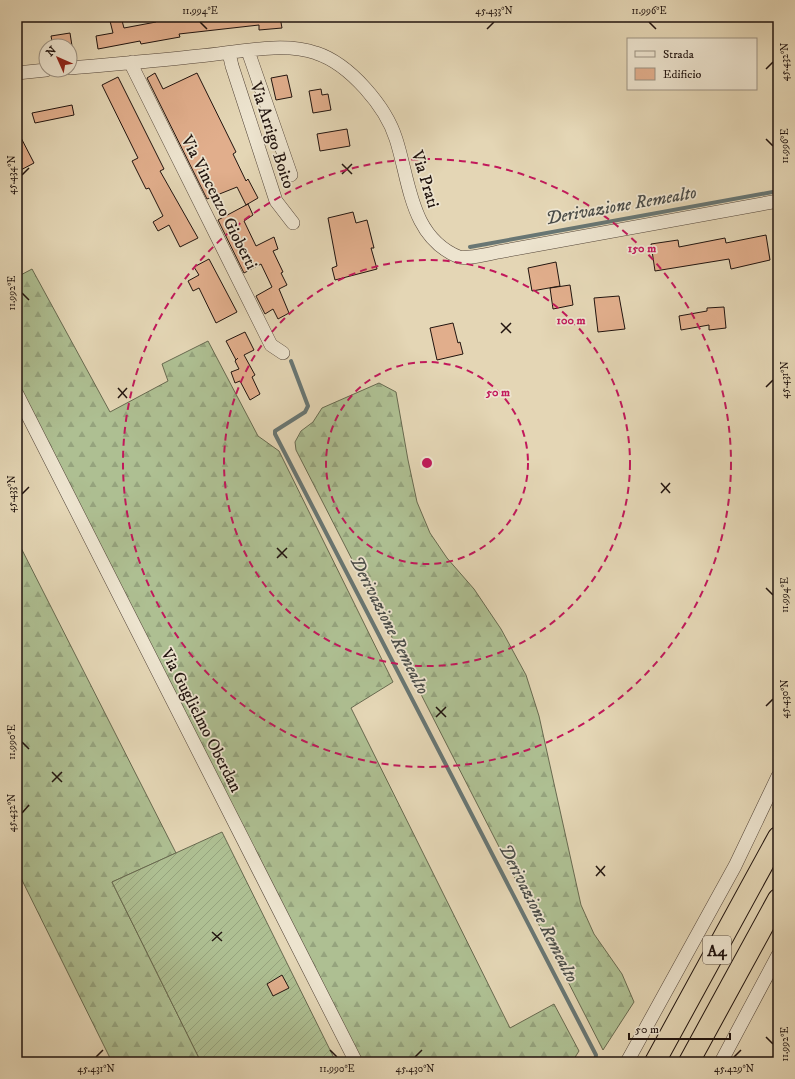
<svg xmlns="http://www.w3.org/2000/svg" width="795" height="1079" viewBox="0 0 795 1079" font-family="'IM FELL DW Pica',serif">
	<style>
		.forest { fill: url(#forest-firs); stroke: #686a50 }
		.garden { fill: url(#garden-furrows); stroke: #686a50 }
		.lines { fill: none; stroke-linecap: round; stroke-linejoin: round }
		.stream { stroke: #687673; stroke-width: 4 }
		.building { fill: #e1ae8c; stroke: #21140f }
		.minor-casing { stroke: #524438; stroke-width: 14 }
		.highway-casing { stroke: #21140f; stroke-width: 22 }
		.minor { stroke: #ede4cf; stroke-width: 13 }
		.highway { stroke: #e4d6b5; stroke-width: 20 }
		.ticks { fill: none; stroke: #21140f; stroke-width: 1.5 }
		.ring { fill: none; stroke: #c2185b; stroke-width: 2; stroke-dasharray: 7 5 }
		.labels { text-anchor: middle; stroke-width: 3.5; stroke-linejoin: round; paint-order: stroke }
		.shield { fill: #ede4cf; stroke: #5e5249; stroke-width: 1 }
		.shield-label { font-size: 16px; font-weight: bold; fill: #21140f }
		.street-label { font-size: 17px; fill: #21140f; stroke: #ede4cf }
		.water-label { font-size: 18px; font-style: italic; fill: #4b4d49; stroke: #ede4cf }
		.centre { fill: #c2185b; stroke: #ede4cf; stroke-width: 2 }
		.ring-label { font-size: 12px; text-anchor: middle; font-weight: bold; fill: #c2185b; stroke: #ede4cf; stroke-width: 3.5; stroke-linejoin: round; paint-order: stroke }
		.neatline { fill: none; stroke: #21140f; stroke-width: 1.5 }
		.ticks-label { font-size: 10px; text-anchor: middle; fill: #21140f }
	</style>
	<defs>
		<pattern id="forest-firs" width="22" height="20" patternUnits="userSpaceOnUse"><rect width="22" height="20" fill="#aebf92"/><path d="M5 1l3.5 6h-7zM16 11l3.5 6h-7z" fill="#95a37d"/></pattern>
		<pattern id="garden-furrows" width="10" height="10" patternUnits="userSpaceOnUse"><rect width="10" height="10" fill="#aebf92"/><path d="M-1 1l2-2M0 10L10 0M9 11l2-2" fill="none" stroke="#95a37d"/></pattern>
	</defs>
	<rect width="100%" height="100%" fill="#e4d6b5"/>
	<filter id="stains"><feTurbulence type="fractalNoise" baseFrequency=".005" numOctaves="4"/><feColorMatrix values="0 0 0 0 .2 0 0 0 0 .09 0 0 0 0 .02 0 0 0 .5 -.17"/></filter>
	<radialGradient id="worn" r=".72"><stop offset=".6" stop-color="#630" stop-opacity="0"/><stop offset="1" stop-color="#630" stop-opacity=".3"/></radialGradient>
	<!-- forest -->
	<path class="forest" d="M32,269l78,143 58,-31 -6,-17 46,-23 50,95 21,15 114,231 -42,26 159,320 44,-24 25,47 -7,11h-211l-344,-679v-106z
		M379,383l17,9 12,68 9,42 13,31 17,25 27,31 27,40 25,46 13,41 42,189 13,29 28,40 12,28 -31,48 -307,-600 -1,-8 6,-11 12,-9 9,-14z
		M17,540l159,313 -64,29 89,180h-89l-95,-192z"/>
	<!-- garden -->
	<path class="garden" d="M222,832l114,230h-135l-89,-180z"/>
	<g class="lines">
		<!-- stream -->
		<path class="stream" d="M470,247l308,-56
			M291,361l17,45 -3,6 -30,19v3l321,621 -1,7"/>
	</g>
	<!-- building -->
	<path class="building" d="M109,17h12l3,11 32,-6 -1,-5h125l2,11 -23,2v-5l-80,9 1,3 -39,7 -1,-3 -42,8 -2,-13 17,-3z
		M70,33l2,13h-19l-2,-10z
		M155,73l8,16 34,-16 39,79 -3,2 13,27 2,-2 10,19 -12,7 -9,-18 -30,12 -60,-121z
		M287,75l5,22 -16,3 -5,-22z
		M118,77l46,92 -4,2 38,67 -18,9 -11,-22 -11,6 -5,-9 10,-6 -14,-28 -3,1 -14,-28 6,-3 -36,-73z
		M321,89l1,6 6,-1 3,16 -18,3 -4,-22z
		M72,105l2,10 -39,8 -3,-10z
		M347,129l3,17 -30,5 -3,-17z
		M17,130l17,33 -17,9z
		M248,204l5,11 -9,6 12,25 18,-9 4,12 -5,2 10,21 -2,1 6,12 -8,4 10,24 -11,6 -5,-10 -8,5 -9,-18 16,-9 -11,-23 -17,9 -26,-53z
		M353,212l3,11 11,-3 7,28h-3l6,21 -42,11 -3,-12 5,-2 -9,-48z
		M766,235l4,25 -39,9 -2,-10 -74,12 -4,-27 27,-4 1,7 46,-9 1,5z
		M209,259l28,53 -21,11 -17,-35 -6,3 -5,-10 11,-6 -5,-8z
		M556,262l4,24 -28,5 -4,-23z
		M570,285l3,20 -20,4 -3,-21z
		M619,296l6,33 -27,3 -4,-34z
		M724,307l2,21 -17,2v-5l-28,5 -2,-14 28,-5v-3z
		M453,323l5,20 2,-1 3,12 -26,6 -7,-32z
		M245,332l9,18 -10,5 11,20 -3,2 8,17 -10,6 -10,-19 -5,2 -4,-11 8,-3 -4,-8 3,-3 -2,2 -10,-19z
		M282,975l7,13 -16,8 -6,-12z"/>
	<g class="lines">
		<!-- minor casing -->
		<g class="minor-casing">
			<path id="minor" d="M248,51l43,124
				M229,53l3,13 44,135 17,22
				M132,62l1,6 138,277 12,8
				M70,68c43,-4 86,-7 129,-12 35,-3 84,-15 117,-3 34,11 70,54 80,86 14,43 14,98 63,118 7,2 31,-3 39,-5l280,-51
				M17,73l29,-3
				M17,394l339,668
				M627,1062l108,-196 43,-90
				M721,1062l57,-107"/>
		</g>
		<!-- highway casing -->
		<g class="highway-casing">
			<path id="highway" d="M655,1062l123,-225
				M689,1062l89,-163"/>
		</g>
		<!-- minor -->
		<use href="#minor" class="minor"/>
		<!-- highway -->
		<use href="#highway" class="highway"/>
	</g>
	<!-- ticks -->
	<path class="ticks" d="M200,22l7,7M649,22l7,7M487,29l7,-7M766,69l7,-7M766,139l7,7M342,164l10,10M342,174l10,-10M22,175l7,-7M22,293l7,7M501,323l10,10M501,333l10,-10M766,387l7,-7M118,388l9,10M118,398l9,-10M661,483l9,10M661,493l9,-10M22,494l7,-7M277,548l10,10M277,558l10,-10M766,588l7,7M766,706l7,-7M436,707l10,10M436,717l10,-10M22,742l7,7M52,772l10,10M52,782l10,-10M22,813l7,-8M596,866l9,10M596,876l9,-10M212,932l10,9M212,941l10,-9M766,1037l7,7M330,1050l7,7M96,1057l7,-7M415,1057l7,-7M734,1057l7,-7"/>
	<!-- distance rings -->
	<g class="ring">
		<circle cx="427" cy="463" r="101"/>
		<circle cx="427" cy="463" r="203"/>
		<circle cx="427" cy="463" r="304"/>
	</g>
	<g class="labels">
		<!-- shield labels -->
		<rect class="shield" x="703" y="936" width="28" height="28" rx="3"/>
		<g class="shield-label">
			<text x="717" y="956">A4</text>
		</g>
		<!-- street labels -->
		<g class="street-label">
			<text transform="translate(273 135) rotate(72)" y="6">Via Arrigo Boito</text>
			<text transform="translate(426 179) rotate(73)" y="6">Via Prati</text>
			<text transform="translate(220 202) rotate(63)" y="6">Via Vincenzo Gioberti</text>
			<text transform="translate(202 720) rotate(63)" y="6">Via Guglielmo Oberdan</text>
		</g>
		<!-- water labels -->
		<g class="water-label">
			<text transform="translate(621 205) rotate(-10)" y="6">Derivazione Remealto</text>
			<text transform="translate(390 625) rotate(63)" y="6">Derivazione Remealto</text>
			<text transform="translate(539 913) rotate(63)" y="6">Derivazione Remealto</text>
		</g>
	</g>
	<circle cx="427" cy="463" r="6" class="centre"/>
	<g class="ring-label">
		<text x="642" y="252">150 m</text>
		<text x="571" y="324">100 m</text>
		<text x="498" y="396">50 m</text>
	</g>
	<!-- margin -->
	<rect width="795" height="1079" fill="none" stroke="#e4d6b5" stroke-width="44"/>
	<!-- legend -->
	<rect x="627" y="38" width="130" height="52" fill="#ede4cf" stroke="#9b9182"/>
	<rect x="635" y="51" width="20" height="6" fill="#ede4cf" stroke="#9b9182"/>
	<text x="663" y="58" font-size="12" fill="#21140f">Strada</text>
	<rect x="635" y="68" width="20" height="12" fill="#e1ae8c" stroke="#9b9182"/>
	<text x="663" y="78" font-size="12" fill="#21140f">Edificio</text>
	<!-- north arrow -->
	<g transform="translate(58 58) rotate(315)"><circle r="19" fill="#ede4cf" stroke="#9b9182"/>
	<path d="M0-3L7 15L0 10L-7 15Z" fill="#8f2418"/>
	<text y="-6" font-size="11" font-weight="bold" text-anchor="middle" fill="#21140f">N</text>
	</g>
	<!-- scale -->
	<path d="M629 1033v6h101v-6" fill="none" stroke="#21140f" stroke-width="2"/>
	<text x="635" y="1033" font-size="12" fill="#21140f" stroke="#ede4cf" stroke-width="3" paint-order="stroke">50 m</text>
	<rect x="22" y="22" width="751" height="1035" class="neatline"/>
	<g class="ticks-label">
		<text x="200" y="14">11.994°E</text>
		<text x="494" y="14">45.433°N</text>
		<text x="649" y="14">11.996°E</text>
		<text transform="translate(784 62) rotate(-90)" y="4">45.432°N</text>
		<text transform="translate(784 146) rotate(-90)" y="4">11.996°E</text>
		<text transform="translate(11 175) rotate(-90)" y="4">45.434°N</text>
		<text transform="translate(11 293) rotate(-90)" y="4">11.992°E</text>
		<text transform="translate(784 380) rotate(-90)" y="4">45.431°N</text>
		<text transform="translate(11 494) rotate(-90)" y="4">45.433°N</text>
		<text transform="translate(784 595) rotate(-90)" y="4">11.994°E</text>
		<text transform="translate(784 699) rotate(-90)" y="4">45.430°N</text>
		<text transform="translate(11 742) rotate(-90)" y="4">11.990°E</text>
		<text transform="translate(11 813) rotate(-90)" y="4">45.432°N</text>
		<text transform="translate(784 1044) rotate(-90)" y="4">11.992°E</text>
		<text x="96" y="1072">45.431°N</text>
		<text x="337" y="1072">11.990°E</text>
		<text x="415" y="1072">45.430°N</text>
		<text x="734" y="1072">45.429°N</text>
	</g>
	<rect width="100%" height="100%" filter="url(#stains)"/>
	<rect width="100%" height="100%" fill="url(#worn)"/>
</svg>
